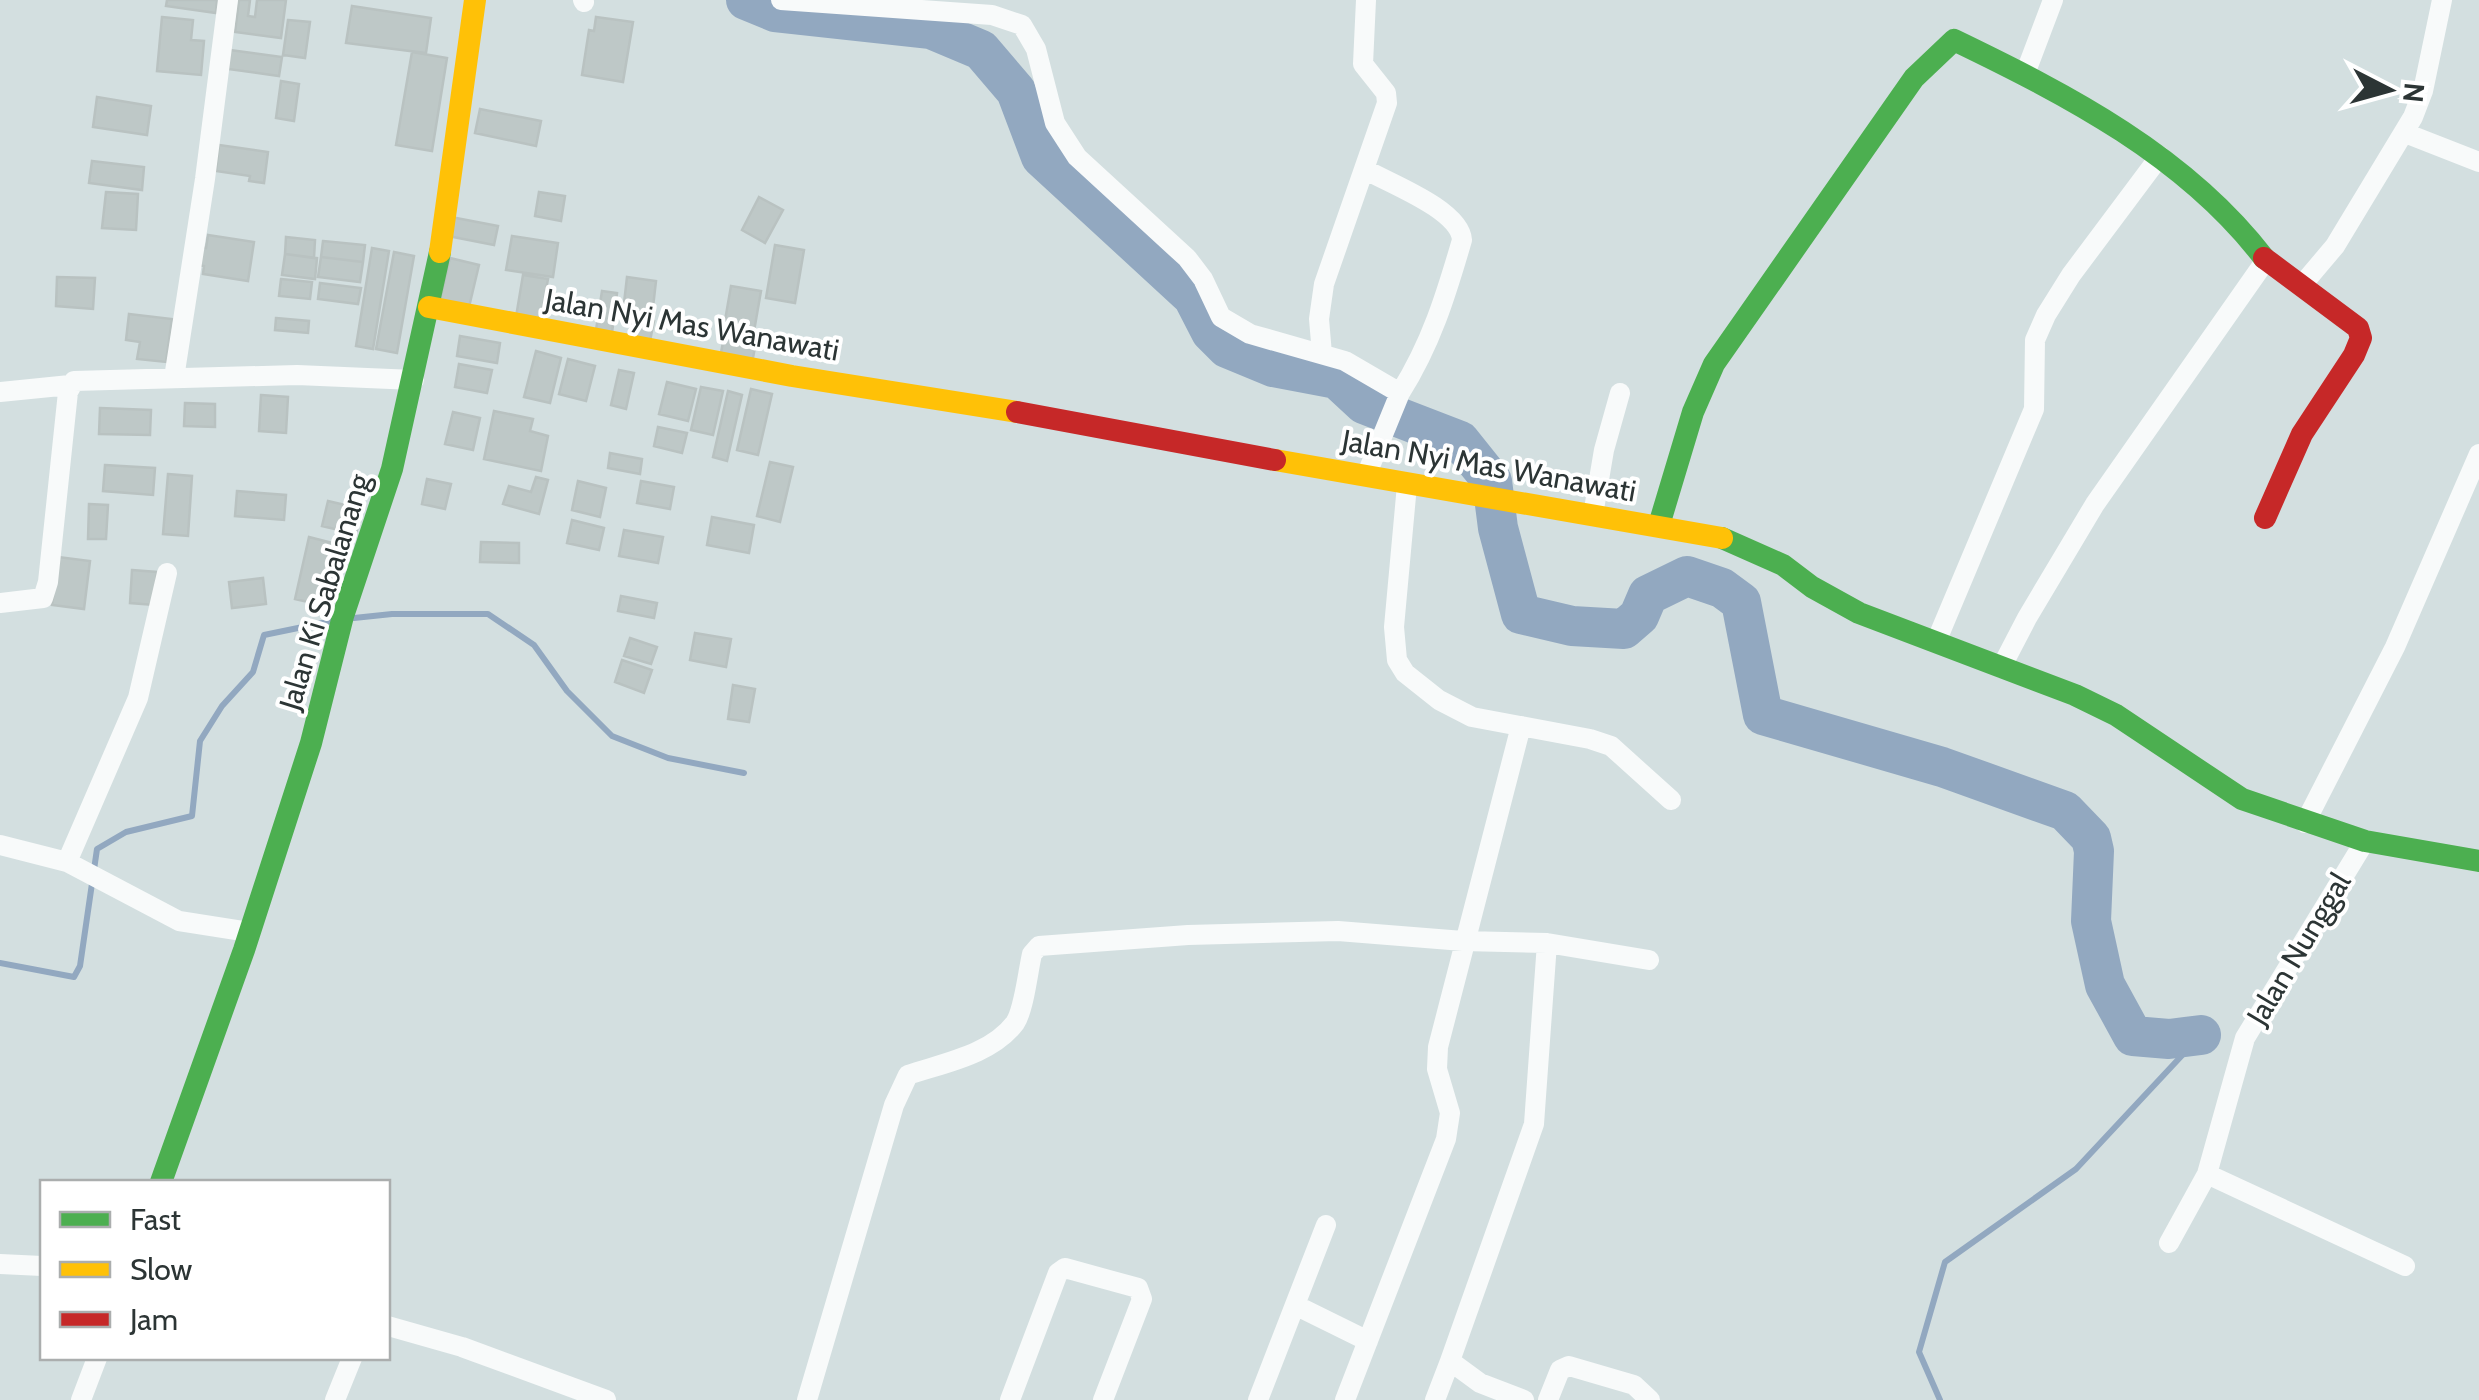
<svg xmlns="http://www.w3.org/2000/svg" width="2479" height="1400" viewBox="0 0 2479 1400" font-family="Cabin,sans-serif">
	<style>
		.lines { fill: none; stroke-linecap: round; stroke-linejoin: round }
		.stream { stroke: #92a8c0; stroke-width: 6 }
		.river { stroke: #92a8c0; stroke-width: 40 }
		.building { fill: #bec8c7; stroke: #b9c2c1; stroke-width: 2.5 }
		.street { stroke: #f8fafa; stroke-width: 20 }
		.fast { stroke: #4caf50; stroke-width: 22 }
		.slow { stroke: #ffc107; stroke-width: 22 }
		.jam { stroke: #c62828; stroke-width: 22 }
		.labels { text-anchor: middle; stroke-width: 8; stroke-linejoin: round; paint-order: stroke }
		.street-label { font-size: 30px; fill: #2c3535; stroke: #fff }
	</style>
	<rect width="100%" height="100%" fill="#d3dfe0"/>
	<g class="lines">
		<!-- stream -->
		<path class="stream" d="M354,618l38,-4h96l46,31 33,46 45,45 56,22 76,15
			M0,963l74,14 6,-11 17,-117 29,-17 66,-16 8,-75 22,-35 31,-34 11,-37 68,-14
			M1940,1400l-21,-48 26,-90 131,-93 125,-134"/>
		<!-- river -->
		<path class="river" d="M746,0l29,12 156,17 50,21 35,41 25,66 152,140 18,35 16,16 46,19 64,12 27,25 96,37 32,40 6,47 23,86 51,12 52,3 15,-13 9,-21 39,-19 35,12 19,14 22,113 179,52 123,44 26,27 3,13 -3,70 14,64 28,51 36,3 32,-4"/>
	</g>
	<!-- building -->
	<path class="building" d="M167,0h50l-1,13 -50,-7z
		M239,0h11l-2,16 7,1 2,-17h29l-5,38 -46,-6z
		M352,6l79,12 -5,35 -80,-10z
		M162,17l31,3 -2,20 13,1 -3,34 -44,-4z
		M596,17l37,5 -10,60 -41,-7 7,-45 5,1z
		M288,20l22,2 -5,36 -22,-3z
		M230,50l52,7 -3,19 -51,-7z
		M412,52l35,6 -15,93 -36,-6z
		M281,81l18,3 -5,37 -18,-3z
		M97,97l54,9 -4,29 -54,-8z
		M480,109l61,12 -5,25 -61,-13z
		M219,145l49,7 -4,31 -15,-2 1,-5 -34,-5z
		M92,161l52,6 -2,23 -53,-7z
		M106,192l32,2 -2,36 -34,-2z
		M539,192l26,4 -4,25 -26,-5z
		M759,197l24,13 -18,33 -23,-13z
		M451,217l47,9 -4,19 -46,-9z
		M208,235l46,7 -6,39 -45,-7 1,-8 -6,-1 3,-18 5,1z
		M512,236l46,7 -5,34 -47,-7z
		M286,237l29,3 -1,18 -29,-4z
		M323,241l42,4 -2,17 -42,-5z
		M775,245l29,5 -9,53 -29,-5z
		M372,248l17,3 -16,98 -17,-3z
		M394,252l20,4 -17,97 -21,-4z
		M285,254l32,4 -2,21 -33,-4z
		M321,257l42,5 -3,20 -42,-5z
		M450,258l29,7 -10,42 -29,-7z
		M523,275l25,4 -8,42 -24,-4z
		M57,277l38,1 -2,31 -37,-3z
		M627,277l29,4 -4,35 -29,-4z
		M281,279l31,3 -2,17 -31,-3z
		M320,283l41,5 -3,16 -40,-5z
		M731,286l30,5 -8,46 -30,-5z
		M602,291l15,2 -5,40 -16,-3z
		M129,314l43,5 -6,43 -29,-3 3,-17 -14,-2z
		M633,317l21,4 -4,20 -21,-4z
		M276,318l33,3 -1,12 -33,-3z
		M460,336l40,7 -3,20 -40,-7z
		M724,337l32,5 -4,21 -32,-5z
		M536,351l25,7 -11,45 -26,-6z
		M568,359l27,7 -9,35 -27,-7z
		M459,364l33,6 -5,23 -32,-6z
		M619,370l15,3 -8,36 -15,-4z
		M667,382l29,7 -8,32 -29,-7z
		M701,387l22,4 -10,44 -22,-5z
		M751,389l21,5 -14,61 -21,-5z
		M728,391l14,4 -15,66 -14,-4z
		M261,395l27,2 -2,36 -27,-2z
		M185,403l30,1v23l-31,-1z
		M100,408l51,2 -1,25 -51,-1z
		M494,411l39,8 -3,12 18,5 -7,35 -57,-12z
		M453,412l27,6 -7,32 -28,-6z
		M658,427l29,6 -5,20 -28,-7z
		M610,453l32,6 -2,15 -32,-6z
		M770,462l23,5 -13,55 -23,-6z
		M105,465l50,3 -2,27 -50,-4z
		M168,474l24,2 -4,60 -25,-2z
		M536,477l12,3 -9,34 -36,-10 6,-18 22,6z
		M427,479l24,5 -6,25 -23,-5z
		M578,481l28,7 -6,29 -28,-7z
		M641,481l33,6 -4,22 -33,-6z
		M237,491l49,4 -2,25 -49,-4z
		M328,501l34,8 -6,25 -34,-8z
		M89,504l19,1 -2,34h-18z
		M712,517l42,8 -5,28 -42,-8z
		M572,520l32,8 -5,22 -32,-7z
		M624,530l39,7 -5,26 -39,-7z
		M309,537l35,9 -14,61 -35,-8z
		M481,542l38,1v20l-39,-1z
		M58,557l32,4 -6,48 -32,-4z
		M132,570l25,2 -3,33 -24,-2z
		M263,578l3,26 -34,4 -3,-26z
		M621,596l36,7 -3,15 -36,-7z
		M695,633l36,6 -5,28 -36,-7z
		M630,638l27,9 -6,17 -27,-8z
		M622,660l30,10 -8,23 -29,-11z
		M733,685l22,4 -6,33 -21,-3z"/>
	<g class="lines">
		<!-- street -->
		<path class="street" d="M583,0l1,2
			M781,0l211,15 30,10 14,24 19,74 22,34 110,101 16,21 18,38 29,17 95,27 55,32 -34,83
			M2025,74l28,-74
			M2405,133l74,29
			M1366,170c25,14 94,40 96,70 -16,55 -31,104 -62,153
			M2302,285l33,-39 78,-129 10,-26 19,-91
			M1322,354l-3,-35 5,-35 63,-181 -1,-10 -23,-29 3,-64
			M174,378l31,-199 23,-179
			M0,392l70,-7
			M1407,485l-13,142 3,33 8,13 34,27 33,17 118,22 21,7 60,54
			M1593,515l11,-65 16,-57
			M0,603l43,-5 5,-16 20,-190 6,-11 223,-6 117,5
			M1936,642l98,-233 1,-69 11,-25 25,-40 89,-119
			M2001,668l26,-50 68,-114 171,-244
			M2305,823l90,-176 84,-193
			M0,845l67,17 112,59 70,11
			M67,862l71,-164 29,-125
			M2207,1174l198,92
			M2169,1243l38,-69 38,-136 120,-197
			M0,1264l42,2
			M1295,1305l73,36
			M388,1326l74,21 144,53
			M81,1400l16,-42
			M335,1400l17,-42
			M807,1400l87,-295 14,-30c35,-12 83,-20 107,-52 9,-13 13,-52 17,-69l7,-8 149,-11 150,-4 125,10 84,2 102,17
			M1010,1400l48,-127 7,-5 73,20 4,11 -39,101
			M1258,1400l68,-175
			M1345,1400l101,-261 4,-26 -13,-44 1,-22 83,-321
			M1435,1400l15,-39
			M1524,1400l-44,-17 -30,-22 84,-237 13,-181
			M1548,1400l12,-30 9,-4 65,19 16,15"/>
		<!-- fast -->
		<path class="fast" d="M1659,525l34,-113 21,-48 200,-286 40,-38c114,55 232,116 310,218
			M1722,538l61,27 29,22 47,26 216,82 41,20 126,84 123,42 114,20
			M161,1182l83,-232 67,-207 32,-127 49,-147 48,-217"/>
		<!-- slow -->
		<path class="slow" d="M440,252l35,-252
			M429,307l363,69 225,36
			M1275,460l447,78"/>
		<!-- jam -->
		<path class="jam" d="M2264,258l94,70 3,10 -7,17 -52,79 -37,84
			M1017,412l258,48"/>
	</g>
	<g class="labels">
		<!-- street labels -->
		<g class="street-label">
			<text transform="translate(692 325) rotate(10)" y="10">Jalan Nyi Mas Wanawati</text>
			<text transform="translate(1489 466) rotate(10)" y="10">Jalan Nyi Mas Wanawati</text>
			<text transform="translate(325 592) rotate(-73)" y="10">Jalan Ki Sabalanang</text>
			<text transform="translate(2299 949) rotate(-59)" y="10">Jalan Nunggal</text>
		</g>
	</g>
	<!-- legend -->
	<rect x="40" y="1180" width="350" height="180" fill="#ffffff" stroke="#abaeae" stroke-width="2.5"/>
	<rect x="60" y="1212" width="50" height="15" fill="#4caf50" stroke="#abaeae" stroke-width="2.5"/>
	<text x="130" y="1230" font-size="30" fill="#2c3535">Fast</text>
	<rect x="60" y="1262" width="50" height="15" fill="#ffc107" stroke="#abaeae" stroke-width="2.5"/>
	<text x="130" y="1280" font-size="30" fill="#2c3535">Slow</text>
	<rect x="60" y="1312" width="50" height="15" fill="#c62828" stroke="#abaeae" stroke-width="2.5"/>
	<text x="130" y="1330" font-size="30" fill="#2c3535">Jam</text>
	<!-- north arrow -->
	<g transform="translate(2389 90) rotate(96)" stroke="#ffffff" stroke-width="8" paint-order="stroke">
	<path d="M0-8L18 38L0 25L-18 38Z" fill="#2c3535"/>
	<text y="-15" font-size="28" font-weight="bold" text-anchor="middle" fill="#2c3535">N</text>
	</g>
</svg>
